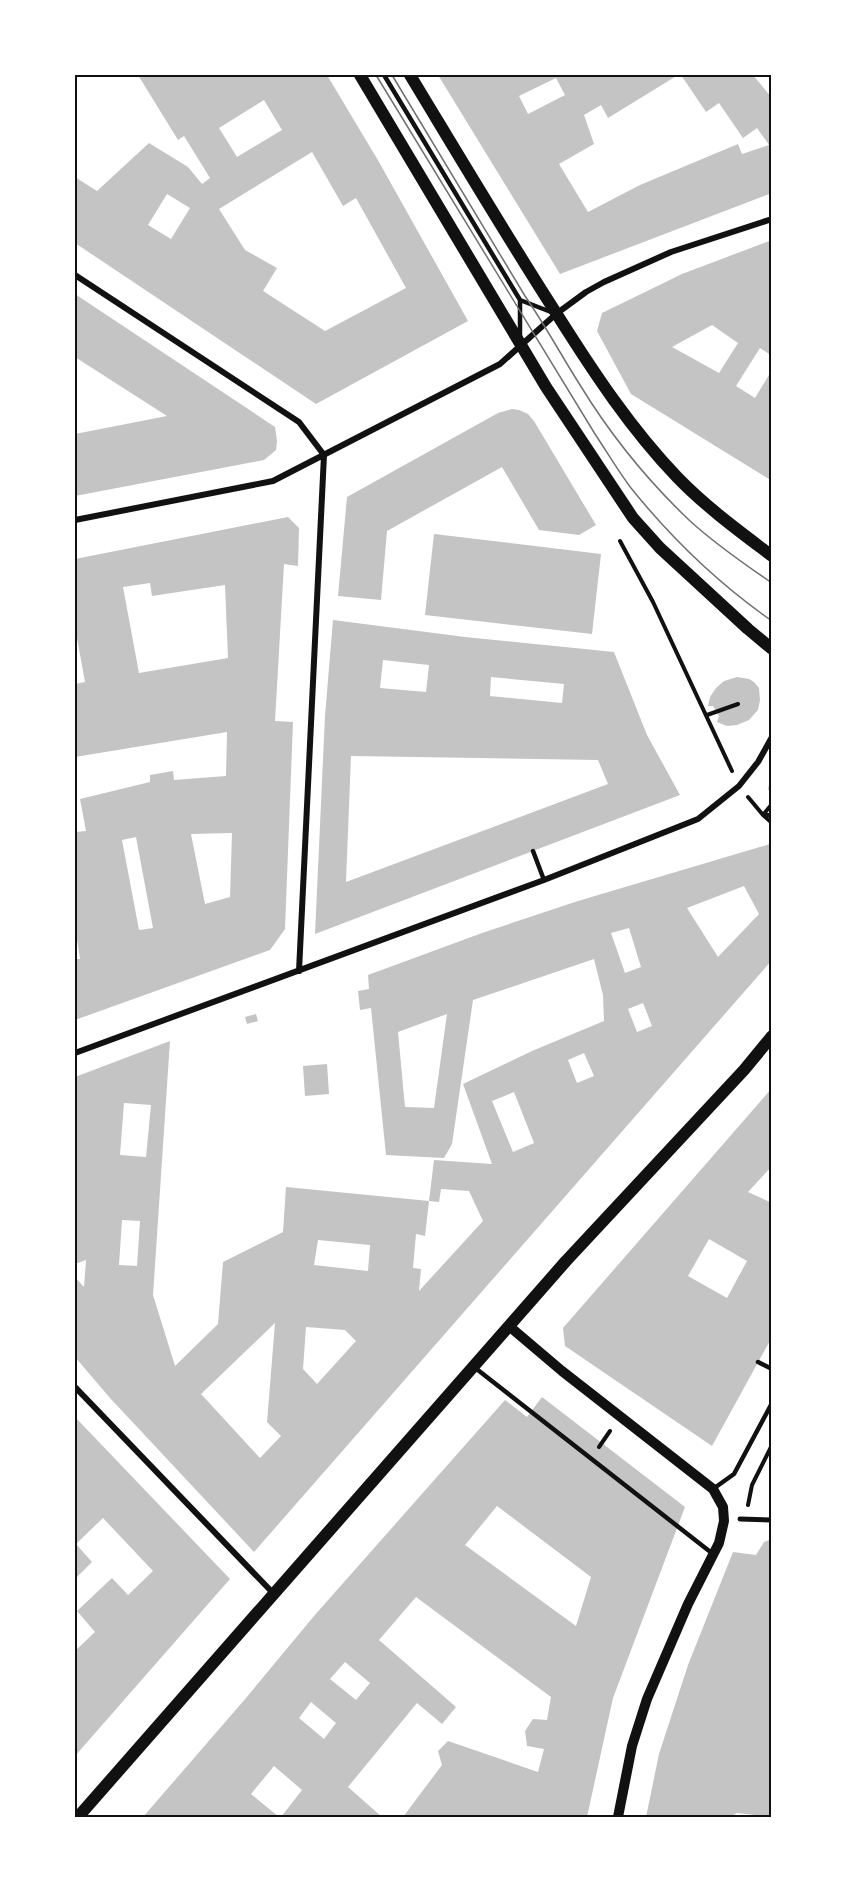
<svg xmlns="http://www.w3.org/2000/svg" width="847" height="1892" viewBox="0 0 847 1892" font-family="'Fira Sans Condensed',sans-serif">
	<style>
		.building { fill: #c4c4c4; fill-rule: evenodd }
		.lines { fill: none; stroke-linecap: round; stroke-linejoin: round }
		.path { stroke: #111; stroke-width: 4 }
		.service { stroke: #111; stroke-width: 4.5 }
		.pedestrian { stroke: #111; stroke-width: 5 }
		.minor { stroke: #111; stroke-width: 6 }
		.tertiary { stroke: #111; stroke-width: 10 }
		.secondary { stroke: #111; stroke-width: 12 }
		.tram { stroke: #707070; stroke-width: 1.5 }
		.neatline { fill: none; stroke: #111; stroke-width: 2 }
	</style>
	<rect width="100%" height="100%" fill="#fff"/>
	<!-- building -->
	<path class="building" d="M138,75h189l52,87 89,159 -152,83 -241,-161v-66l22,14 52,-48 39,24 14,17 8,-6 -26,-42 -6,4zM264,100l18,30 -45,27 -18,-29zM312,152l31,54 13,-8 50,90 -81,43 -62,-40 14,-23 -32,-18 -26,-41zM167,194l23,14 -19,31 -23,-14z
		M438,75h240l-70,43 -7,-13 -17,10 10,29 -35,20 29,48 52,-27 98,-41 4,10 27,-9 -12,-17 -14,10 -24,-35 -13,9 -25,-37h72l19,23v95l-212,81zM556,78l9,17 -37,19 -9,-18z
		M772,240v116l-12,-8 -24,38 19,12 17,-28v111l-141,-87 -34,-63 5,-18 80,-39zM712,325l26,18 -19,30 -47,-26z
		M75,294l200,133 2,14 -1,9 -12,10 -189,36v-62l92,-18 -92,-59z
		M512,409l7,1 9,4 6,7 62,104 -17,10 -40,-5 -37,-63 -115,64 -6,69 -43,-4 9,-99 151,-84z
		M288,517l11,11 -1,38 -14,-2 -9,157 18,1 -8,207 -15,21 -195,70v-61h5l-5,-33v-94l11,-1 -6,-32 70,-17v-7l23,-4 1,9 52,-4 1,-44 -152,25v-73l10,-2 -10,-55v-68zM150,583l2,13 73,-11 3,73 -89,15 -16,-86zM232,833l-2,64 -25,7 -14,-70zM136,837l17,91 -14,2 -17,-90z
		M434,534l167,20 -9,80 -167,-19z
		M333,620l132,17 149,15 33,83 33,60 -365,139 10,-218zM383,660l46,5 -3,27 -46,-4zM491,677l73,7 -2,19 -72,-7zM351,756l247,4 10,24 -262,98z
		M737,677l12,2 5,3 5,6 1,12 -2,10 -9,10 -12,5 -10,1 -10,-4 2,-6 -6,-10h-5l2,-9 6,-9 8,-7z
		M772,775v15h-4l2,-12z
		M770,844l2,1v115l-518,592 -144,-154 -35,-41v-80l9,10 2,-27 -11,4v-187l95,-36 -17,254 22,71 43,-42 5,-62 60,-30 3,-45 143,14 -4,35 -9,-2 -3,34 8,1 -2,22 64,-70 -14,-30 -28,-2 -2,13 -10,-1 5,-41 58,4 -29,-80 69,-33 72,-30 -1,-26 -9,-36 -121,41 -21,144 -8,14 -58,-3 -15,-147 -11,2 -2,-19 11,-2 -1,-14 114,-42 96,-32zM744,886l15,28 -41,43 -31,-49zM629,928l12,39 -16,6 -14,-40zM643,1003l9,23 -15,6 -9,-23zM447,1014l-13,94 -29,-1 -7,-75zM584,1053l10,23 -17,7 -9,-23zM514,1092l20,51 -21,9 -21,-51zM124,1103l27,2 -5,52 -26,-2zM122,1220l18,1 -3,45 -18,-1zM318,1240l52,5 -2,26 -54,-6zM275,1323l-8,99 14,14 -21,22 -59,-64zM306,1327l39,3 11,11 -39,43 -14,-15z
		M256,1014l2,7 -11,3 -2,-7z
		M327,1064l2,30 -24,2 -2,-30z
		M772,1088v78l-24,26 24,11v134l-60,109 -147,-100 -2,-18zM709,1239l38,22 -20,37 -39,-22z
		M542,1397l143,110 -72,191 -26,119h-184l39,-52 -4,-14 10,-10 90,31 6,-23 -17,-3 -2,-15 8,-12 14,1 4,-23 -135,-100 -37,43 77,67 -14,17 -25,-21 -69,84 34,30h-101l21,-27 -28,-24 -23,28 28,23h-136l103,-119 68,-82 191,-216 22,17zM497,1506l94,71 -15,49 -111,-81zM345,1662l25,21 -14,17 -26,-21zM311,1702l25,21 -12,16 -25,-21z
		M75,1417l155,162 -155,177v-105l20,-19 -18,-21 35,-33 16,17 25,-24 -50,-53 -27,26 16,18 -17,17z
		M772,1539v278l-35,-4 -7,4h-84l13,-63 29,-89 45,-113 23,3 8,-13z"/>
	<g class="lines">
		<!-- path -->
		<path class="path" d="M620,541l33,61 79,169
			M707,715l31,-11
			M748,797l15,18h9
			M772,804l-9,11 9,8
			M599,1447l11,-16
			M748,1505l4,-20 20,-40"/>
		<!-- service -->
		<path class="service" d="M384,75l136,225v37
			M520,300l31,12
			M533,851l11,29
			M758,1362l14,7
			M474,1367l239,187
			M713,1489l21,-15 38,-71"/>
		<!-- pedestrian -->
		<path class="pedestrian" d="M740,1519l32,1"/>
		<!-- minor -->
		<path class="minor" d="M771,75l1,1
			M75,275l224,147 25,33
			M75,520l198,-39 227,-117 56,-50 30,-22 18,-10 67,-30 101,-33
			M299,971l25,-516
			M75,1053l469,-173 154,-61 41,-33 19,-24 14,-25
			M75,1387l198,206"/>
		<!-- tertiary -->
		<path class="tertiary" d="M509,1326l53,45 151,118 10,18 1,14 -5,22 -31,61 -41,95 -15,47 -14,71"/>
		<!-- secondary -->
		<path class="secondary" d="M360,75l186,312 87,131 27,30 88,81 24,20
			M410,75c49,81 97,162 148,241 36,57 73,113 119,161 29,30 62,54 95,79
			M78,1817l488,-556 178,-191 28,-34"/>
		<!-- tram -->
		<path class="tram" d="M376,75l219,359c12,18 23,37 36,54 41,51 88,96 141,133
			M392,75l133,221c20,29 36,59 55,89 30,49 67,95 109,135 25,23 55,44 83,63"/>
	</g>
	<!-- border -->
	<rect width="847" height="1892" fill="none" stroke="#ffffff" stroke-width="153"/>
	<rect x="76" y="76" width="694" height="1740" class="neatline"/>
</svg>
